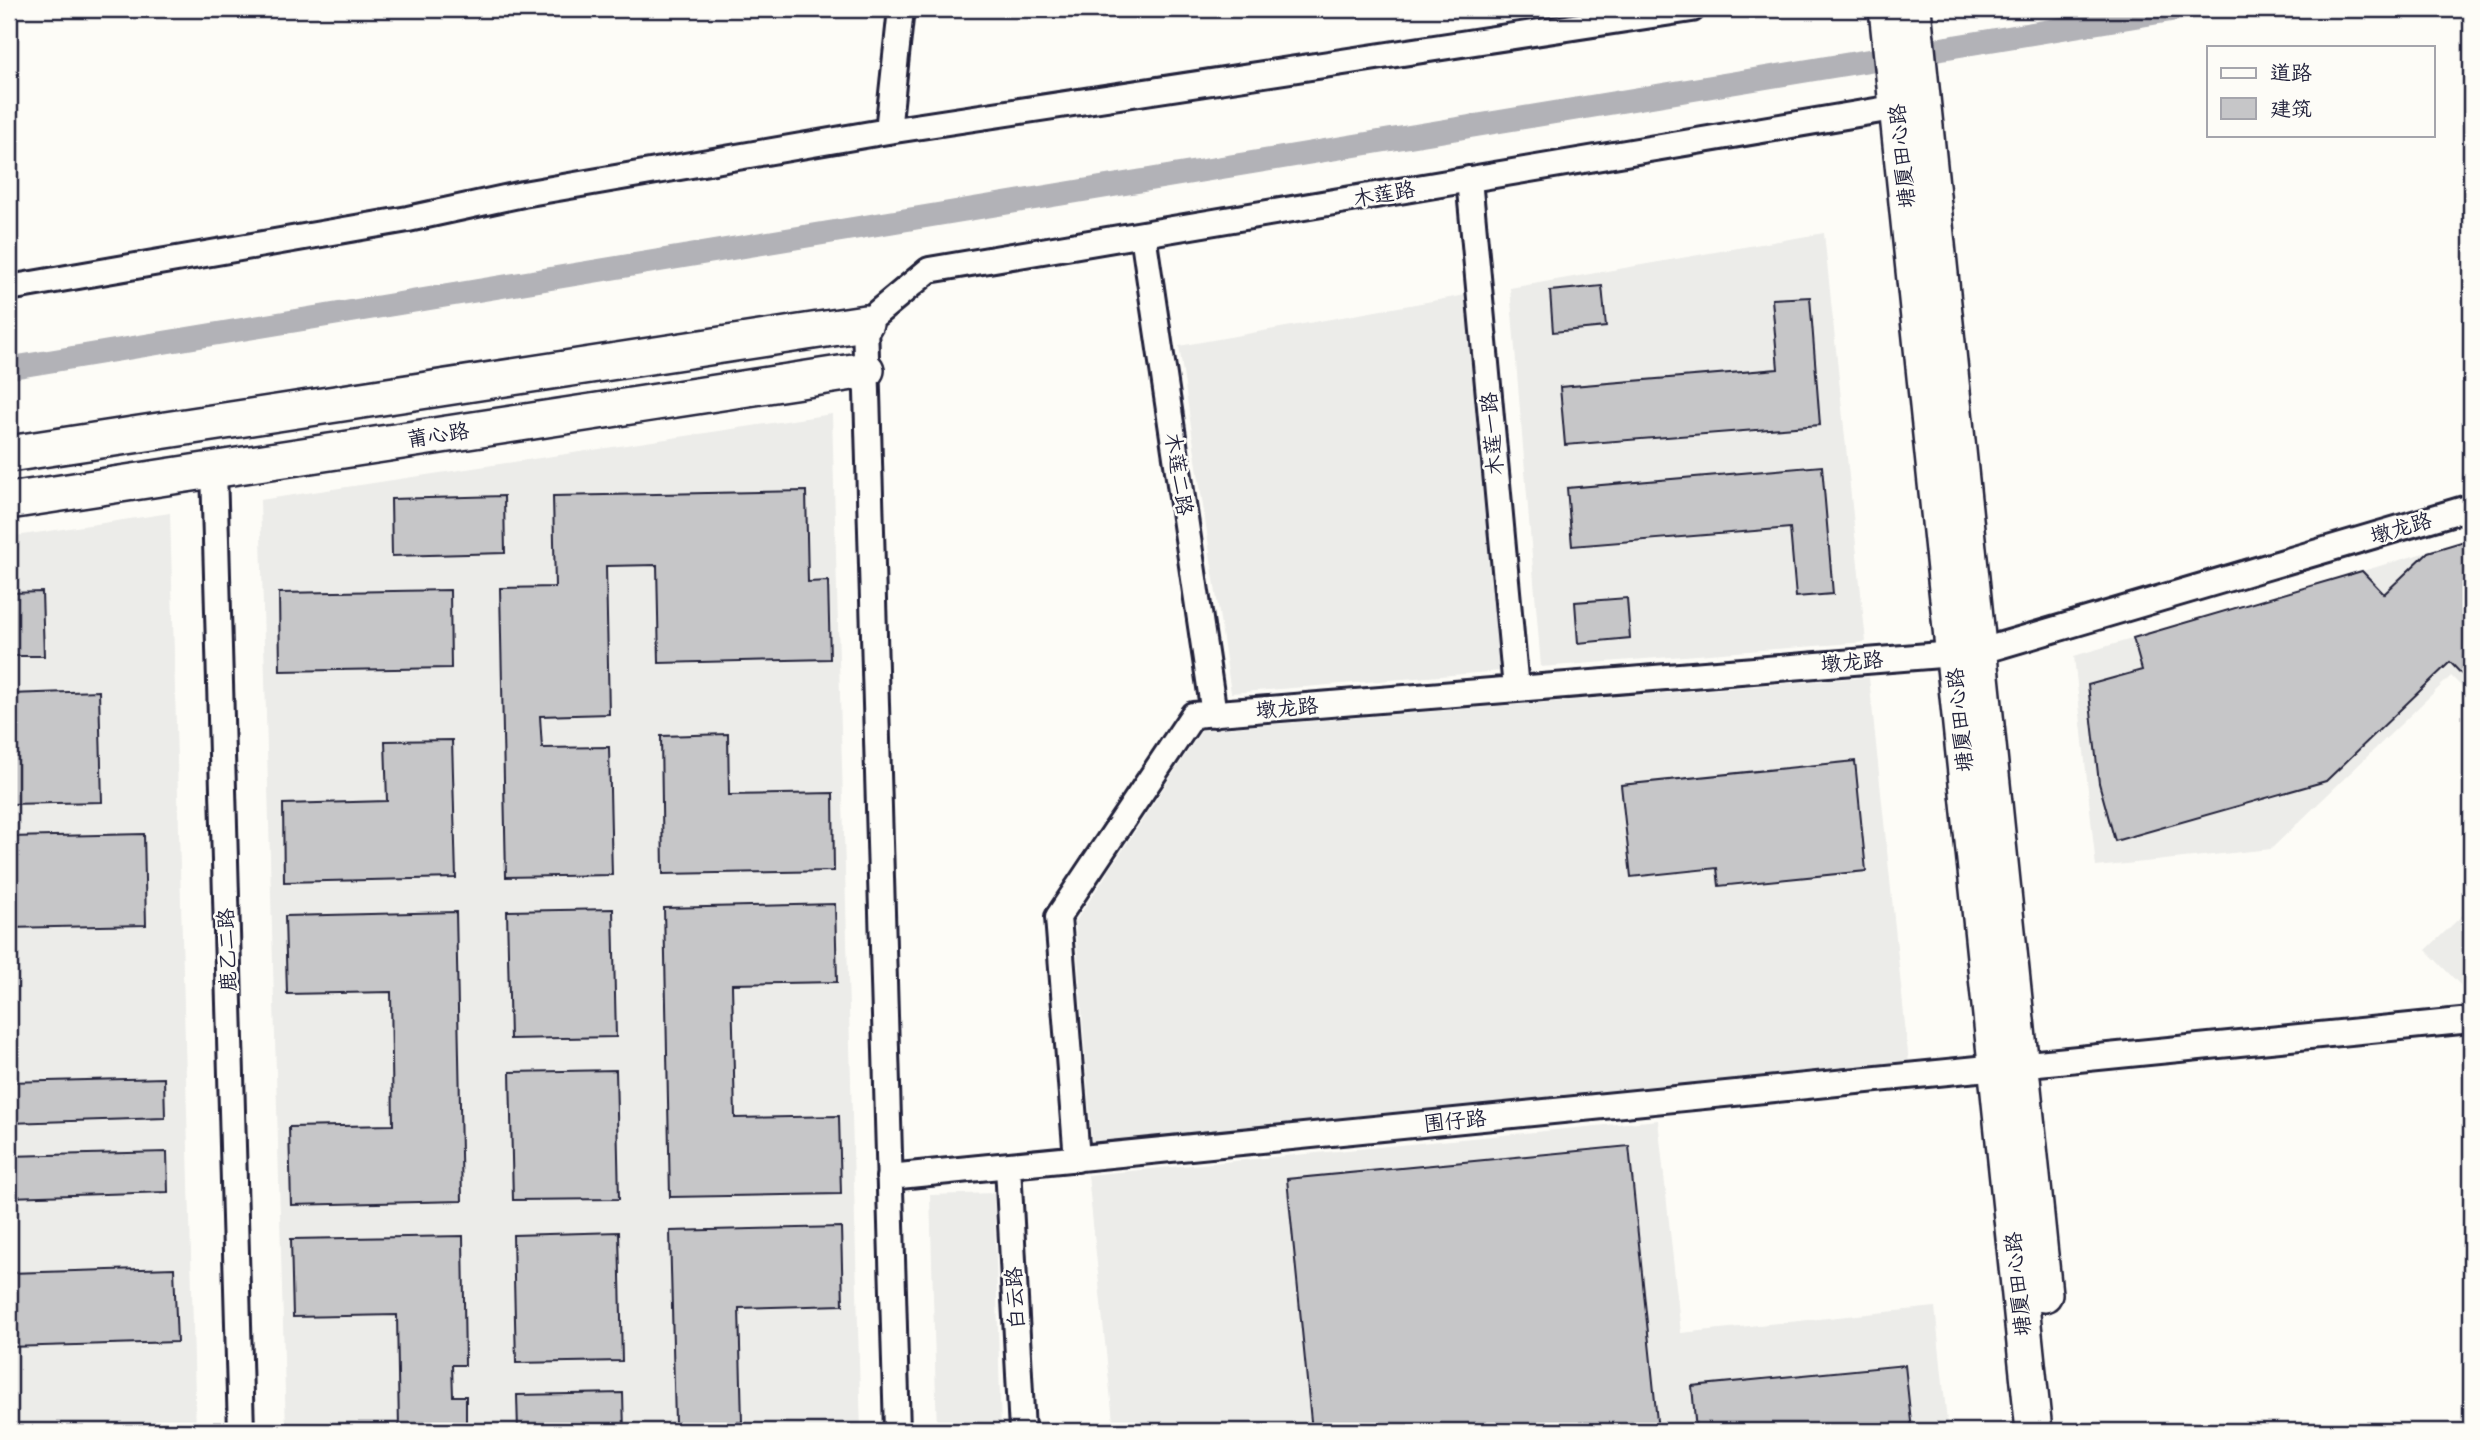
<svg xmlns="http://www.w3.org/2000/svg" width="2480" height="1440" viewBox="0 0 2480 1440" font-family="'Patrick Hand','LXGW WenKai TC',sans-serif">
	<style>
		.built { fill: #ecece9 }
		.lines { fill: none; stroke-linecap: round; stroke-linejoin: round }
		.canal { stroke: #b2b2b7; stroke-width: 23 }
		.building { fill: #c6c6c8; stroke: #22223b; stroke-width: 2 }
		.street-casing { stroke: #22223b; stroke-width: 30 }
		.secondary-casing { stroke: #22223b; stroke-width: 40 }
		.street { stroke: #fdfcf7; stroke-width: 24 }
		.secondary { stroke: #fdfcf7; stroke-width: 35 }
		.labels { text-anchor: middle; stroke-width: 5; stroke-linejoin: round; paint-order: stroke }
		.street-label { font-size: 21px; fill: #22223b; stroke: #fdfcf7 }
	</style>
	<rect width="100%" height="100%" fill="#fdfcf7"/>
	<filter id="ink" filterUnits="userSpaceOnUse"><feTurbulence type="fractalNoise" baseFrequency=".0143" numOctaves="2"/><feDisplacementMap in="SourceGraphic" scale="14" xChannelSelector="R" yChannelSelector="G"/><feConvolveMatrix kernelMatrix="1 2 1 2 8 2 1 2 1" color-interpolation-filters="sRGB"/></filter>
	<g filter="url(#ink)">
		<!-- built -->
		<path class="built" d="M1824,233l42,409 -325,25 -31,-379z
			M1466,295l35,376 -270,22 -52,-347z
			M832,414l29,1017h-575l-26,-931z
			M170,513l26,918h-187v-894z
			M2471,539v157l-20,-20 -180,173 -175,18 -22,-211z
			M1869,677l40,386 -817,81 -17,-222 127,-192z
			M2471,907v89l-45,-46z
			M1658,1120l23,213 254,-26 13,124h-834l-26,-256z
			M994,1193l7,238h-64l-7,-236z"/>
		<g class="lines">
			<!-- canal -->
			<path class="canal" d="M9,368l2171,-359"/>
		</g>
		<!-- building -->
		<path class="building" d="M1602,286l4,41 -53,5 -3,-41z
			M1810,297l10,128 -255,20 -5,-58 218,-18 -6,-70z
			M1822,466l11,128 -37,3 -6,-69 -218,18 -5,-58z
			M806,491l2,91 20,-1 2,78 -171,4 -2,-98 -51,1 3,148 -69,2 2,32 67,-1 3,128 -106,2 -6,-289 55,-1 -2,-91z
			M504,496l1,57 -113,3 -1,-57z
			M2471,539v145l-21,-22 -124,119 -211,60 -16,-58 -11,-98 54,-15 -9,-32 229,-67 22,23 44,-42z
			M450,590l1,78 -171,3 -1,-78z
			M42,592l2,64h-35v-63z
			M1627,598l3,40 -52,5 -3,-41z
			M99,691l3,111 -93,2v-110z
			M728,734l1,61 104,-2 1,78 -171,3 -2,-138z
			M452,740l4,138 -172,4 -1,-78 104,-3 -2,-60z
			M1855,761l11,110 -147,15 -2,-18 -86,9 -10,-92z
			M144,834l2,91 -137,3v-91z
			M835,904l2,78 -105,2 3,134 104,-2 2,78 -171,3 -6,-289z
			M613,909l3,128 -106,2 -3,-128z
			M456,912l6,289 -171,4 -2,-78 104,-2 -2,-133 -104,2 -2,-78z
			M616,1070l3,129 -106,1 -3,-128z
			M164,1078l1,40 -156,5v-41z
			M1629,1146l29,285h-346l-25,-252z
			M167,1152l1,40 -159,5v-41z
			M841,1227l2,78 -104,3 3,114 -67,1 -5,-192z
			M619,1232l3,129 -106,2 -3,-128z
			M463,1236l2,129h-13l1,31h13v31l-67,2 -2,-114 -104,2 -2,-78z
			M174,1268l3,74 -168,5v-74z
			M1905,1365l7,66h-216l-4,-45z
			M623,1393l1,38h-106l-1,-36z"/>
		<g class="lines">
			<!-- street casing -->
			<g class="street-casing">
				<path id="street" d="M888,131l13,-122
					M1469,179l47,510
					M1143,234l71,480
					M9,288l399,-69 115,-25 365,-63 804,-122
					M214,469l27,962
					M1077,1159l-19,-242 135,-202 785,-63 493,-145
					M1008,1166l14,265
					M889,1177l1582,-157
					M897,1431l-32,-1108 64,-53 982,-165"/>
			</g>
			<!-- secondary casing -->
			<g class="secondary-casing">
				<path id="secondary" d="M1887,9l147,1422
					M1913,9l131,1285
					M9,454l856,-131
					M9,501l857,-131"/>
			</g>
			<!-- street -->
			<use href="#street" class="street"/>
			<!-- secondary -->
			<use href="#secondary" class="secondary"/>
		</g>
	</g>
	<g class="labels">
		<!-- street labels -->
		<g class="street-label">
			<text transform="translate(1902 156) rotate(-96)" y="7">塘厦田心路</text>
			<text transform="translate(1384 194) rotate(-10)" y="7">木莲路</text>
			<text transform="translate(1492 434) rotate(-95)" y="7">木莲一路</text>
			<text transform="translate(438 435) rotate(-9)" y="7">莆心路</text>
			<text transform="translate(1179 474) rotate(81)" y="7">木莲二路</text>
			<text transform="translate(2401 528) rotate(-16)" y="7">墩龙路</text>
			<text transform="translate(1852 662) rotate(-5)" y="7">墩龙路</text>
			<text transform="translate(1287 708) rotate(-5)" y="7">墩龙路</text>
			<text transform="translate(1960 720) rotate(-96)" y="7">塘厦田心路</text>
			<text transform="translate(227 950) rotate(-92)" y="7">鹿乙二路</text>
			<text transform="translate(1455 1121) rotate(-6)" y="7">围仔路</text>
			<text transform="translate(2018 1284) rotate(-96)" y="7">塘厦田心路</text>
			<text transform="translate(1015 1298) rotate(-93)" y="7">白云路</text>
		</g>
	</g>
	<!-- margin -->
	<rect width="2480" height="1440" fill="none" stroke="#fdfcf7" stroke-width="35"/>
	<rect x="18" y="18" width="2445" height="1405" fill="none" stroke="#22223b" stroke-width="2.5" filter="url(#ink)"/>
	<!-- legend -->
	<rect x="2207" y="46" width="228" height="91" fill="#fdfcf7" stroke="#a5a5ac" stroke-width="2"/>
	<rect x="2221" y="68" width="35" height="10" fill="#fdfcf7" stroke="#a5a5ac" stroke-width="2"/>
	<text x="2270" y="80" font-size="21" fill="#22223b">道路</text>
	<rect x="2221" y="98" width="35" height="21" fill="#c6c6c8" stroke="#a5a5ac" stroke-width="2"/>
	<text x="2270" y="116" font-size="21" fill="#22223b">建筑</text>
</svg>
